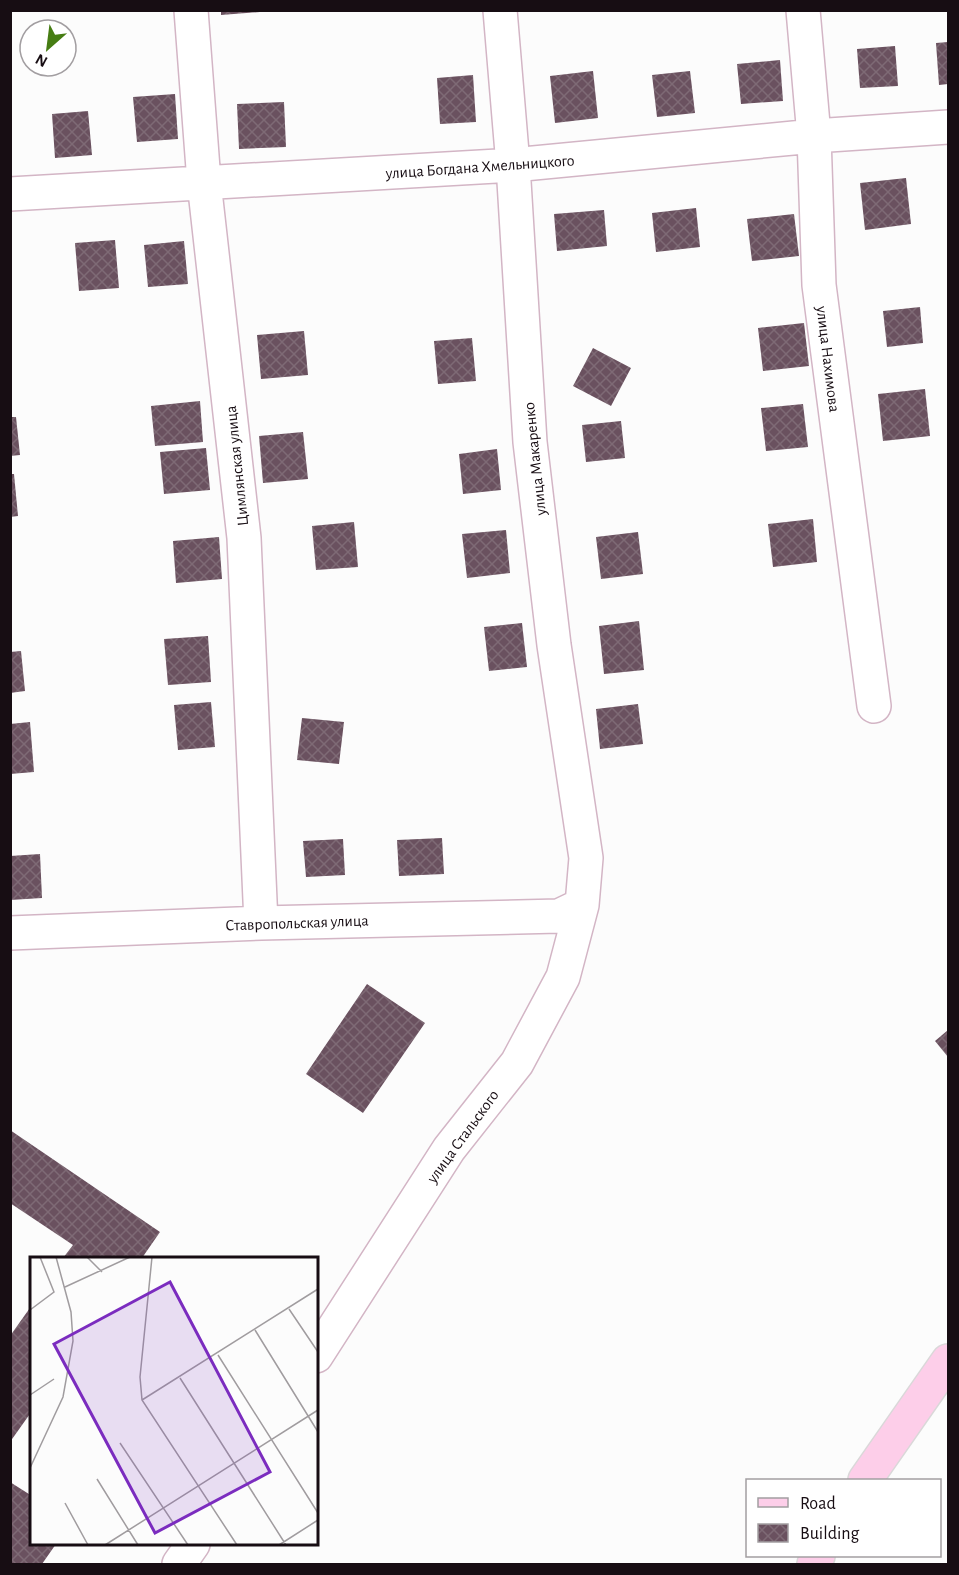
<svg xmlns="http://www.w3.org/2000/svg" width="959" height="1575" viewBox="0 0 959 1575" font-family="'Alegreya Sans',sans-serif">
	<style>
		.building { fill: url(#building-cross-hatch) }
		.lines { fill: none; stroke-linecap: round; stroke-linejoin: round }
		.minor-casing { stroke: #d3b5c5; stroke-width: 36 }
		.primary-casing { stroke: #dad8d9; stroke-width: 36 }
		.minor { stroke: #fff; stroke-width: 33 }
		.primary { stroke: #fdcee9; stroke-width: 33 }
		.labels { text-anchor: middle; stroke-width: 6; stroke-linejoin: round; paint-order: stroke }
		.street-label { font-size: 16px; fill: #170d13; stroke: #fff }
		.inset-road { fill: none; stroke: #a09c9f; stroke-width: 1.5 }
		.view { fill: #7b2cbf; fill-opacity: 0.15; stroke: #7b2cbf; stroke-width: 3 }
		.inset-edge { fill: none; stroke: #170d13; stroke-width: 3 }
	</style>
	<defs>
		<pattern id="building-cross-hatch" width="8" height="8" patternUnits="userSpaceOnUse" patternTransform="scale(1.5)"><rect width="8" height="8" fill="#6a515f"/><path d="M0 0l8 8M0 8l8-8" fill="none" stroke="#7e6a75"/></pattern>
	</defs>
	<rect width="100%" height="100%" fill="#fcfcfc"/>
	<!-- building -->
	<path class="building" d="M221,10h39v2l-39,3z
		M948,42v42l-9,1 -3,-42z
		M895,46l3,40 -38,2 -3,-39z
		M780,60l3,41 -42,3 -4,-40z
		M593,71l5,47 -43,5 -5,-47z
		M690,71l5,42 -38,4 -5,-42z
		M473,75l3,47 -36,2 -3,-46z
		M175,94l3,45 -41,3 -4,-45z
		M284,102l2,45 -47,2 -2,-45z
		M88,111l4,44 -37,3 -3,-44z
		M906,178l5,46 -46,6 -5,-47z
		M696,208l4,39 -44,5 -4,-39z
		M604,210l3,36 -50,5 -3,-37z
		M794,214l5,42 -47,5 -5,-42z
		M115,240l4,48 -40,3 -4,-48z
		M184,241l4,43 -40,3 -4,-42z
		M920,307l3,36 -36,4 -4,-36z
		M804,323l5,43 -46,5 -5,-43z
		M304,331l4,44 -47,4 -4,-44z
		M472,338l4,43 -38,3 -4,-43z
		M593,348l38,20 -20,38 -38,-20z
		M925,389l5,47 -47,5 -5,-47z
		M200,401l3,41 -48,4 -4,-40z
		M803,404l5,43 -42,4 -5,-43z
		M10,417h6l4,38 -10,1z
		M621,421l4,37 -39,4 -4,-37z
		M303,432l5,47 -45,4 -4,-47z
		M206,448l4,42 -46,4 -4,-42z
		M497,449l4,41 -38,4 -4,-40z
		M10,474h4l4,42 -8,1z
		M813,519l4,43 -44,5 -5,-43z
		M354,522l4,45 -42,3 -4,-44z
		M506,530l4,43 -43,5 -5,-44z
		M638,532l5,42 -42,5 -5,-42z
		M219,537l3,42 -46,4 -3,-42z
		M639,621l5,49 -40,4 -5,-48z
		M522,623l5,44 -38,4 -5,-44z
		M208,636l3,46 -43,3 -4,-46z
		M21,651l4,40 -15,2v-41z
		M211,702l4,45 -37,3 -4,-45z
		M638,704l5,40 -43,5 -4,-40z
		M302,718l42,4 -5,42 -42,-4z
		M30,722l4,50 -24,2v-50z
		M442,838l2,36 -45,2 -2,-36z
		M343,839l2,36 -39,2 -3,-36z
		M40,854l2,44 -32,2v-44z
		M367,984l58,39 -62,90 -57,-39z
		M948,1030v27l-13,-16z
		M10,1130l150,102 -18,26h-79l10,-13 -63,-42z
		M32,1305v106l-22,31v-106z
		M10,1482l22,14v48h24l-14,20h-32z"/>
	<g class="lines">
		<!-- minor casing -->
		<g class="minor-casing">
			<path id="minor" d="M191,10l13,172 40,356 17,385
				M803,10l11,126 5,149 55,421
				M10,194l503,-29 301,-29 134,-9
				M10,933l251,-10 298,-7 23,-11
				M316,1356l133,-207 68,-86 46,-86 19,-72 4,-47 -32,-213 -24,-203 -17,-277 -13,-155
				M179,1564l14,-20"/>
		</g>
		<!-- primary casing -->
		<g class="primary-casing">
			<path id="primary" d="M865,1480l83,-119
				M814,1564l4,-8"/>
		</g>
		<!-- minor -->
		<use href="#minor" class="minor"/>
		<!-- primary -->
		<use href="#primary" class="primary"/>
	</g>
	<g class="labels">
		<!-- street labels -->
		<g class="street-label">
			<text transform="translate(480 166) rotate(-4)" y="6">улица Богдана Хмельницкого</text>
			<text transform="translate(829 359) rotate(83)" y="6">улица Нахимова</text>
			<text transform="translate(534 459) rotate(-96)" y="6">улица Макаренко</text>
			<text transform="translate(236 466) rotate(-96)" y="6">Цимлянская улица</text>
			<text transform="translate(297 922) rotate(-2)" y="6">Ставропольская улица</text>
			<text transform="translate(462 1136) rotate(-54)" y="6">улица Стальского</text>
		</g>
	</g>
	<!-- overview -->
	<g transform="translate(30 1257)">
		<rect width="288" height="288" fill="#fcfcfc"/>
		<path class="inset-road" d="M57,0l15,15M122,0l-12,120 2,23 95,145M35,30l65,-30M259,52l29,43M0,53l24,-18 -14,-35M225,73l63,102M188,98l100,158M150,121l106,167M0,138l24,-16M112,143l176,-111M90,186l68,102M0,211l33,-71 10,-56 -2,-29 -15,-55M67,222l41,66M35,246l23,42M75,288l213,-135M249,288l39,-25"/>
		<path class="view" d="M140,25l100,190 -115,61 -101,-189z"/>
		<rect width="288" height="288" class="inset-edge"/>
	</g>
	<!-- border -->
	<rect width="959" height="1575" fill="none" stroke="#170d13" stroke-width="24"/>
	<!-- legend -->
	<rect x="746" y="1479" width="195" height="78" fill="#ffffff" stroke="#a29ea1" stroke-width="1.5"/>
	<rect x="758" y="1498" width="30" height="9" fill="#fdcee9" stroke="#a29ea1" stroke-width="1.5"/>
	<text x="800" y="1509" font-size="18" fill="#170d13">Road</text>
	<rect x="758" y="1524" width="30" height="18" fill="url(#building-cross-hatch)" stroke="#a29ea1" stroke-width="1.5"/>
	<text x="800" y="1539" font-size="18" fill="#170d13">Building</text>
	<!-- north arrow -->
	<g transform="translate(48 48) rotate(208)"><circle r="28" fill="#ffffff" stroke="#a29ea1" stroke-width="1.5"/>
	<path d="M0-4.5L10 22L0 15L-10 22Z" fill="#467d13"/>
	<text y="-9" font-size="16" font-weight="bold" text-anchor="middle" fill="#170d13">N</text>
	</g>
</svg>
